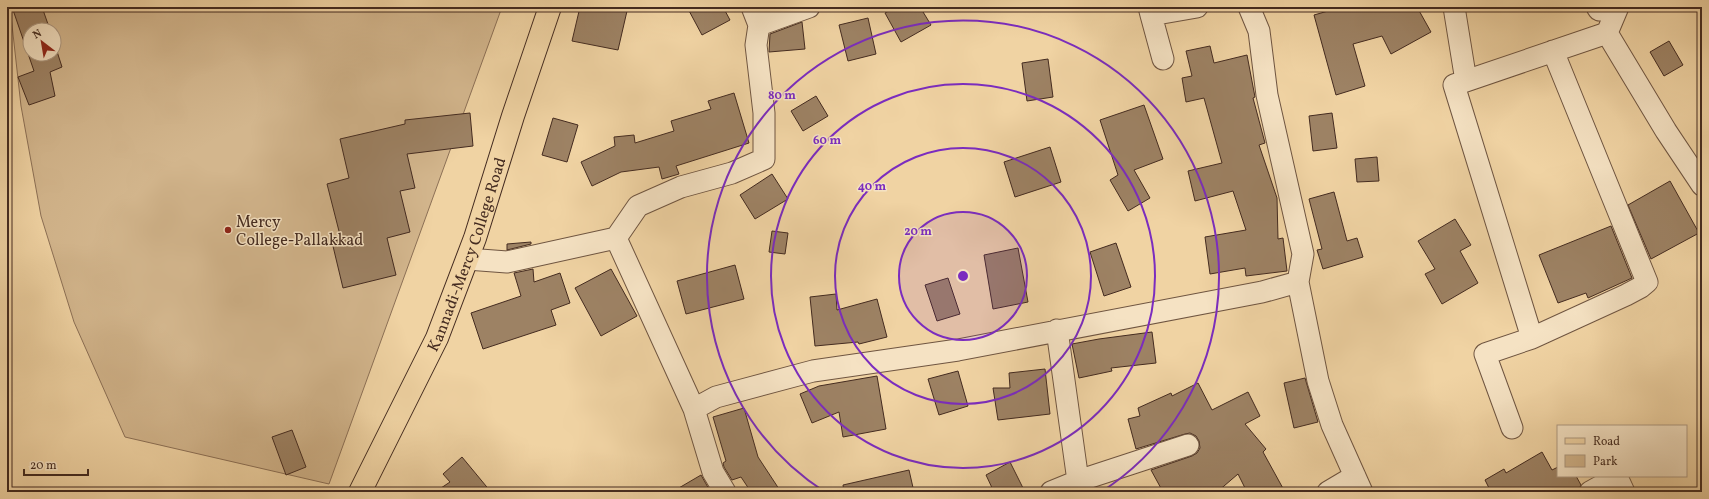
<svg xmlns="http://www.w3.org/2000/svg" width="1709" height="499" viewBox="0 0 1709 499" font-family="Vollkorn,serif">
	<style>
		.green { fill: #d3b68d; stroke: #8c7056; fill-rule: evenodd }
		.building { fill: #9d8264; stroke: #442b20 }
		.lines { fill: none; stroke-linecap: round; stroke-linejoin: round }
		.minor-casing { stroke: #6f5541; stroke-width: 23 }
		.major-casing { stroke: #442b20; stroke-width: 24 }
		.minor { stroke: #f5e2c3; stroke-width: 21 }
		.major { stroke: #f0d3a3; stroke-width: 22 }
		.ring { fill: none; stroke: #7b2cbf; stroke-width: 2 }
		.poi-dot { fill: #8f2418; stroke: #f5e2c3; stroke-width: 1.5 }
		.labels { text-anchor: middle; stroke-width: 3; stroke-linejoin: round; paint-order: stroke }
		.poi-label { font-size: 16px; fill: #442b20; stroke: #f5e2c3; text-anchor: start }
		.street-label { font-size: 16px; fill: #442b20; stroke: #f5e2c3 }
		.centre { fill: #7b2cbf; stroke: #f5e2c3; stroke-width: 2 }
		.ring-label { font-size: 12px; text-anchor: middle; font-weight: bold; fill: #7b2cbf; stroke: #f5e2c3; stroke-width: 3; stroke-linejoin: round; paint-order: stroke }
	</style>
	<rect width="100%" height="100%" fill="#f0d3a3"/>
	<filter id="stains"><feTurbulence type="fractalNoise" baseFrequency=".005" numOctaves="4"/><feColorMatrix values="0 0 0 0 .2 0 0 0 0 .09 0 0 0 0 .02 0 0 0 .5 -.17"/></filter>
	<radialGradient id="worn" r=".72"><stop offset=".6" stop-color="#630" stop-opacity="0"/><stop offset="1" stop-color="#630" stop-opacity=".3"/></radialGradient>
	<!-- green -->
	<path class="green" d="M10,7h492l-173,477 -204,-47 -51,-115 -33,-106 -20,-110zM30,30h24v24h-24z"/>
	<!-- building -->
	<path class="building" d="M12,7h30l8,23h-20v24h24v-12l8,25 -12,5 5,24 -26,9 -11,-28 16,-6z
		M580,7h28l19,4 -9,39 -46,-9z
		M687,7h36l7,13 -28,15z
		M896,7h24l11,18 -30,17 -16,-29z
		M1342,7h75l14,25 -40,22 -9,-18 -29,8 12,42 -29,9 -22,-80z
		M868,18l8,36 -28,7 -9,-36z
		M802,22l3,27 -36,3 1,-18z
		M1669,41l14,24 -19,11 -14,-24z
		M1210,46l4,17 33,-8 8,42 -2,1 12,45 -6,2 18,53 1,41 5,-1 4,33 -41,5 -1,-8 -35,6 -5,-37 41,-7 -13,-39 -38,10 -7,-30 34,-8 -18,-65 -18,4 -4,-24 10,-2 -6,-25z
		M1048,59l5,38 -26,4 -5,-38z
		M734,93l15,50 -73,23 3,8 -17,5 -3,-12 -38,5 -29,14 -11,-24 34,-16 -1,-9 20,-2 1,8 39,-12 -3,-10 40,-12 -3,-8z
		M816,96l12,20 -25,15 -12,-20z
		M1144,105l19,54 -29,11 16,28 -22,13 -18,-31 8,-5 -18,-55z
		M470,113l3,33 -66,8 8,34 -15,3 10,41 -23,6 9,37 -53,13 -11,-46 9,-3 -14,-55 22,-6 -9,-39 65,-15v-4z
		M1332,113l5,35 -24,3 -4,-35z
		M553,118l25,7 -11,37 -25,-7z
		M1050,147l11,35 -46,15 -11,-35z
		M1377,157l2,24 -22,1 -2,-23z
		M772,174l16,25 -33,20 -15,-24z
		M1670,181l29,52 -48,26 -23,-54z
		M1334,192l13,49 10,-3 6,19 -40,12 -6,-19 5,-1 -13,-50z
		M1455,219l16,26 -11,6 18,32 -36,21 -17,-30 10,-5 -17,-28z
		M1611,226l21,52 -44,20 -2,-5 -28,10 -19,-48z
		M772,231l16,2 -3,21 -16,-2z
		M531,242v2l-24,6v-6z
		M1116,243l15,44 -27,9 -14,-44z
		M1018,248l10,54 -35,7 -9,-54z
		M735,265l9,34 -58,15 -9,-33z
		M533,269l1,13 26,-9 10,30 -19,7 5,15 -73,24 -12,-36 50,-17 -7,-23z
		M611,269l26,47 -36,20 -26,-48z
		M948,278l12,36 -23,7 -12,-36z
		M836,294l1,16 40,-11 10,38 -28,7 -1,-2 -43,4 -5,-49z
		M1152,332l4,31 -45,5 1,3 -33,7 -7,-34 27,-5z
		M1045,369l5,45 -52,6 -5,-32h17l-1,-15z
		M958,371l10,35 -29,9 -11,-36z
		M877,376l9,53 -43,8 -4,-25 -27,11 -12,-29 19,-8z
		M1305,378l13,44 -24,6 -10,-45z
		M1198,383l14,27 36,-18 12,24 -15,8 21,25 -3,3 22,40h-38l-9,-18 -21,18h-54l-12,-22 41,-14 5,-3 3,-5 -1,-7 -3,-5 -6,-3 -5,1 -49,15 -8,-30 12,-3 -2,-8 33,-15 1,3z
		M744,408l14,49 23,35h-30l-10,-15 -9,3 -8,-13 -1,-4 3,-2 -13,-44z
		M292,430l14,37 -20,8 -14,-38z
		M1542,452l10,18 6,-3v9h18l5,9 -3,7h-87l-6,-12 19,-11 2,4z
		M462,457l29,35h-56l15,-10 -7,-8z
		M1010,462l15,30h-31l-8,-17z
		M909,470l5,22h-70l-1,-7z
		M701,475l9,16 -2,1h-36z"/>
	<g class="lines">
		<!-- minor casing -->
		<g class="minor-casing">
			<path id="minor" d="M752,7l7,18
				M1149,7l2,8 46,-8
				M1249,7l10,24 8,64 36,159 -5,28 20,99 14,44 30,67
				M1454,7l12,74
				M1597,7l2,3 7,-3
				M1618,7l-11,26 59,98 36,54
				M1151,15l12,44
				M616,238l78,171
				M467,259l40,3 109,-24 22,-32 43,-19 51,-14 32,-14v-46l-8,-68 3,-20 50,-18
				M1057,330l21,151 110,-36
				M1532,338l94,-43 15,-8 6,-5 -94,-231
				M1512,428l-27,-74 47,-16 -78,-253 153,-52
				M725,492l-12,-20 -19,-63 22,-12 97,-26 145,-21 304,-58 36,-10
				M1051,492l27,-11
				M1328,492l27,-16
				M1590,492l27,-15 7,15"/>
		</g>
		<!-- major casing -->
		<g class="major-casing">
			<g id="major">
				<path id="s1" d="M360,492l77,-154 38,-100 38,-122 37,-109"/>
			</g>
		</g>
		<!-- minor -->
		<use href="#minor" class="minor"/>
		<!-- major -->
		<use href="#major" class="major"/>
	</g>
	<!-- distance rings -->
	<circle cx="963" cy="276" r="64" fill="#7b2cbf" fill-opacity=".12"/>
	<g class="ring">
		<circle cx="963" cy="276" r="64"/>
		<circle cx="963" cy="276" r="128"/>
		<circle cx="963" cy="276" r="192"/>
		<path d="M825 492A256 256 0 1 1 1101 492"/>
	</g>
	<!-- markers -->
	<circle class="poi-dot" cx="228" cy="230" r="4"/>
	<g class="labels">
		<!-- poi labels -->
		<g class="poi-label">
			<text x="236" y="227">Mercy<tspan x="236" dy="18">College-Pallakkad</tspan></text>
		</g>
		<!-- street labels -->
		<g class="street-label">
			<text dy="6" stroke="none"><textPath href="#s1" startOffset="261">Kannadi-Mercy College Road</textPath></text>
		</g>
	</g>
	<circle cx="963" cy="276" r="6" class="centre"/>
	<g class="ring-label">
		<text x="782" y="99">80 m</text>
		<text x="827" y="144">60 m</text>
		<text x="872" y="190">40 m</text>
		<text x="918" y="235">20 m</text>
	</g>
	<!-- margin -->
	<rect width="1709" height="499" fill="none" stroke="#f0d3a3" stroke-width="24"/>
	<rect x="8" y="8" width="1693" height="483" fill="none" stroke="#442b20" stroke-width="2"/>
	<rect x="12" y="12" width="1685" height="475" fill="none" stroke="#442b20"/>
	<!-- legend -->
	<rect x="1557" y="425" width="130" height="52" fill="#f5e2c3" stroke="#ae9982"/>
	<rect x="1565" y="438" width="20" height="6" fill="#f0d3a3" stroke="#ae9982"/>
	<text x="1593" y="445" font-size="12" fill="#442b20">Road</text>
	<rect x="1565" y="455" width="20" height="12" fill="#d3b68d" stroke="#ae9982"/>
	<text x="1593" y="465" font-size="12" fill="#442b20">Park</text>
	<!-- north arrow -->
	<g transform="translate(42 42) rotate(329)"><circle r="19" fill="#f5e2c3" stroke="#ae9982"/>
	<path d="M0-3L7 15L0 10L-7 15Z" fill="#8f2418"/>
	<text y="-6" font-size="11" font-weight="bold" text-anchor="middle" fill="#442b20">N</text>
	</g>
	<!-- scale -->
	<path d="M24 469v6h64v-6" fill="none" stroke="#442b20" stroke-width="2"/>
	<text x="30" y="469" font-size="12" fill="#442b20" stroke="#f5e2c3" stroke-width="3" paint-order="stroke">20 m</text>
	<rect width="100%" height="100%" filter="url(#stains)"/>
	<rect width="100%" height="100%" fill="url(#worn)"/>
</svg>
